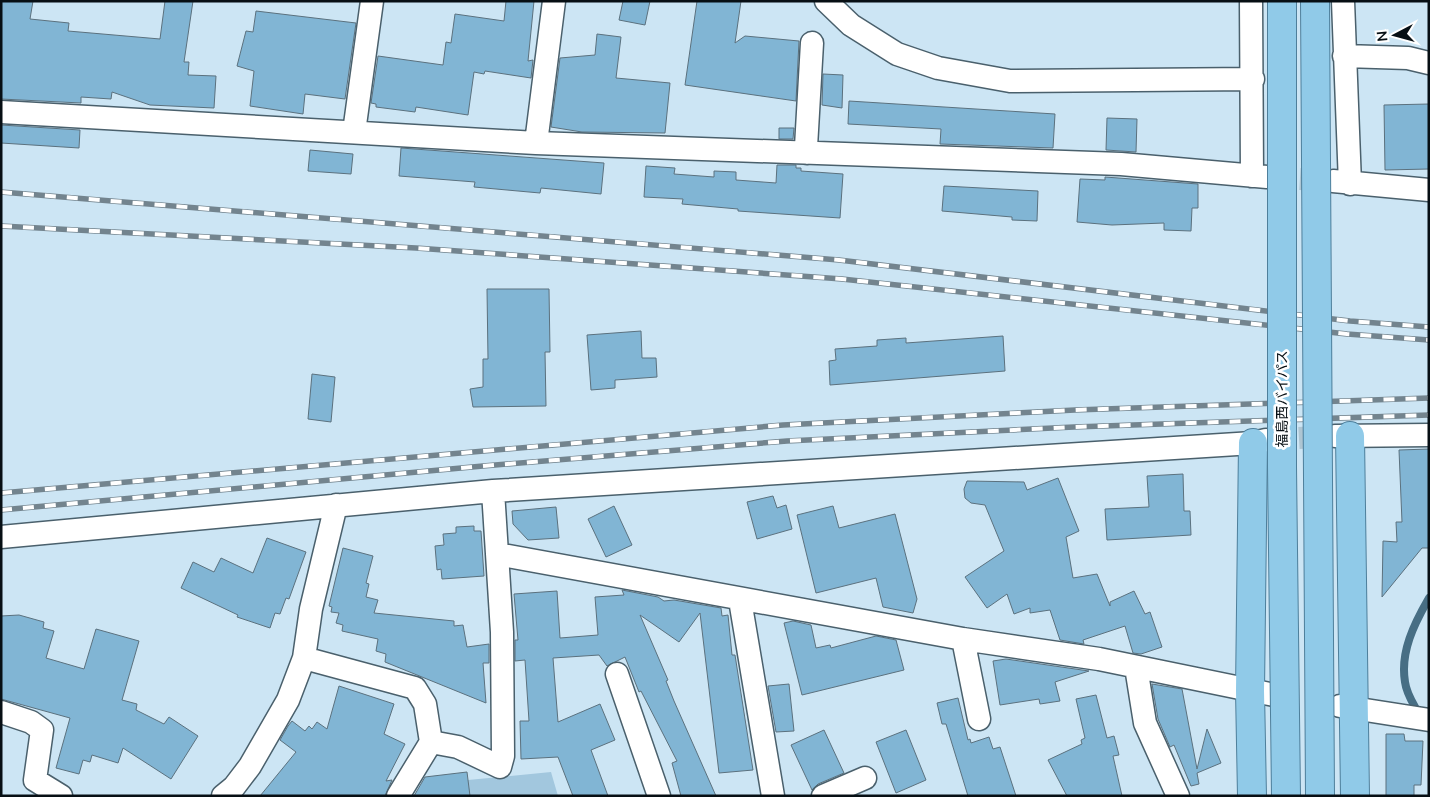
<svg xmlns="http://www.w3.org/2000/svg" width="1430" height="797" viewBox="0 0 1430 797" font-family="Mulish,'Noto Sans JP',sans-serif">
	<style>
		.green { fill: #a2c7de }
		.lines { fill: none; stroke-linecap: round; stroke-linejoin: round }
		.stream { stroke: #476e84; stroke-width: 8 }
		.building { fill: #81b5d4; stroke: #5b717e }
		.minor-tunnel { stroke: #aec5d2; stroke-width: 22; stroke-dasharray: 22 11; stroke-linecap: butt }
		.minor-casing { stroke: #4a606c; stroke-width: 25 }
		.trunk-casing { stroke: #4e7f9b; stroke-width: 30 }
		.minor { stroke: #fff; stroke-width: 22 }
		.trunk { stroke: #90cae8; stroke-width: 28 }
		.rail-casing { stroke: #73848e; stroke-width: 5.5 }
		.rail { stroke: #fff; stroke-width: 4; stroke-dasharray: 11; stroke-linecap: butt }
		.trunk-bridge-casing { stroke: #4e7f9b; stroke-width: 30; stroke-linecap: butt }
		.trunk-bridge { stroke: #90cae8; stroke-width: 28 }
		.labels { text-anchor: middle; stroke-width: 5; stroke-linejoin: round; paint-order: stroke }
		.street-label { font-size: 14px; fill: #070f14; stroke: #fff }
	</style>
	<rect width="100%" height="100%" fill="#cce5f4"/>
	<!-- green -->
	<path class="green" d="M551,772l7,24h-89l-1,-16z"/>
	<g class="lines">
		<!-- stream -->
		<path class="stream" d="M1415,707c-4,-7 -9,-17 -10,-25 -5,-30 9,-58 24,-84"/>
	</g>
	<!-- building -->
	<path class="building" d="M1,1h32l-3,18 39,4 -1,8 92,8 5,-38h28l-9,61h5l-1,13 28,1 -2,32 -64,-3 -38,-13 -1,7 -30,-2v6l-80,-4z
		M506,1h28l-6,60 5,-1 -2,18 -46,-7 -1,3 -10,-2 -6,43 -52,-8 -1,5 -39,-5v-3l-5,-1 7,-47 65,9 3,-23 5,1 4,-29 49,7z
		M623,1h27l-5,24 -26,-5z
		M697,1h44l-6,42 10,-7 54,5 -3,60 -111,-16z
		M256,11l100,12 -11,76 -40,-5 -2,20 -53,-8 4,-35 -17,-5 9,-35 7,1z
		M597,34l24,3 -5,41 54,5 -5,50 -83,-1 -31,-5 9,-69 35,-3z
		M823,74l20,1 -1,33 -20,-3z
		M849,101l206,13 -2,34 -113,-4 1,-15 -93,-5z
		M1429,104v65l-44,1 -1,-65z
		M1107,118l30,1 -1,33 -30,-2z
		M1,125l79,5 -1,18 -78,-5z
		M779,128h15l-1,11h-14z
		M401,148l203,15 -3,31 -60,-6 -1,5 -66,-6 1,-5 -76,-6z
		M310,150l43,4 -2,20 -43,-3z
		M777,165h19v3h5v3l42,3 -3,44 -102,-7v-2l-56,-5 1,-5 -39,-2 2,-31 29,2 -1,6 40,3v-6l22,1v8l40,3z
		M1105,177l93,7v24h-6l-1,23 -27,-1v-7l-52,2 -35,-3 3,-43 25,1z
		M944,186l94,5 -1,30 -25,-1v-3l-70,-6z
		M487,289h62l1,63h-5l1,54 -73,1 -3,-18 13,-2v-28h5z
		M641,331l1,27h14l1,19 -42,3v8l-24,2 -4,-55z
		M1003,336l2,35 -175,14 -1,-24 7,-1 -1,-11 42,-3v-6l29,-2v5z
		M312,374l23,3 -4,45 -23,-3z
		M1429,449v99h-7l-40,49 1,-56 14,1 -1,-20h6l-3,-72z
		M1183,474l1,37h6l1,24 -84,5 -2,-31 44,-2 -2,-31z
		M1058,478l21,53 -13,6 7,41 24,-4 13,32v-4l24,-11 11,23 5,-2 12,35 -21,7 -8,-1 -8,-27 -42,14 1,4 -24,-4 -10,-30 -20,3v-5l-16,6 -7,-20 -20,14 -22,-31 39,-26 -19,-46 -14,-2 -6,-5 -1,-9 3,-8 57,1 3,8z
		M773,496l4,12 9,-3 6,24 -35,10 -10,-37z
		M614,506l18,39 -26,12 -18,-38z
		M833,506l6,22 56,-14 22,85 -4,14 -30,-6 -7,-29 -60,15 -19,-78z
		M556,507l3,31 -31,2 -15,-16 -1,-13z
		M474,526v5h7l3,45 -42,3 -1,-10 -4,1 -2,-24 9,-1 -1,-11 13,-1v-6z
		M267,538l39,14 -17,47 -3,-1 -6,16 -5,-1 -5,15 -33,-11 1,-2 -57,-27 12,-26 21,10 7,-14 32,15z
		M343,548l30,8 -7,27 3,1 -3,13 12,3 -4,13 80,8v5l9,-1 4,22 22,-3v19h-6l3,40 -101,-41 1,-8 -10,-3 2,-12 -36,-8 1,-6 -7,-2 3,-10 -8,-1 1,-5 -3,-1z
		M622,590l36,7 6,4 10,-1 47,8 1,8 6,-1 4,40h3l18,115 -34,3 -19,-160 -21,29 -39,-27 28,65 -2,1 8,20 42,95h-35l-9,-33 5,-2 -36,-70 -2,1 -14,-35 -18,9 -8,-11 -46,3 5,64 42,-18 15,36 -24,10 17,46h-35l-15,-39 -37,2 -1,-38h9l-4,-61 -10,1v-21h3l-4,-46 43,-3 3,47 38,-3 -3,-38 29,-2z
		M19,615l25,7 -1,6 11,3 -8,27 38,11 12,-40 43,12 -17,59 15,4 -1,6 28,14 5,-7 29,19 -27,43 -48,-31 -5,15 -26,-8 -2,7 -7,-2 -4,14 -23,-6 14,-50 -69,-19v-83z
		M793,621l18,4 5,23 14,-3 1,3 45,-12 20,4 8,30 -102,25 -18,-72z
		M1006,659l83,12 -34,11 5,19 -20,3 -1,-5 -39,6 -7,-44z
		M789,684l5,47 -18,1 -8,-46z
		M1152,684l30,5 15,80 10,-40 14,34 -24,10 2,11 -8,2 -17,-41 -4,2 -12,-28z
		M339,686l55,18 -10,30 21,10 -19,37 6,-1 -7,16h-125l36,-44 -16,-12 8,-14 4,-5 13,10 4,-5 3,3 5,-7 10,7z
		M1096,695l11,43 7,-2 5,19 -6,1 9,40h-55l-19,-36 34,-16 -1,-4 4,-2 -9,-39z
		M958,698l10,42 2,-1 1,4 18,-6 4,12 7,-2 16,49h-48l-22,-72h-4l-5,-21z
		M824,730l20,43 -26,11 -6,6 -21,-45z
		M906,730l20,50 -30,13 -20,-51z
		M1386,734h18l1,7h18l-2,44h-7v11h-28z
		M467,772l3,24h-56l11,-19z"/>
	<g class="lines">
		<!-- minor-tunnel -->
		<path class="minor-tunnel" d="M1267,177l66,4
			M1266,440l68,-4"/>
		<!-- minor casing -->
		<g class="minor-casing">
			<path id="minor" d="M826,1l25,24 46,29 41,14 72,13 243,-2
				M1251,1l1,175
				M1343,1l7,183
				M1344,56l64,2 21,5
				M1,112l535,31 585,21 146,13
				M354,132l18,-131
				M536,143l18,-142
				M807,153l-1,-6 6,-104
				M1333,181l96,9
				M1335,436l94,-1
				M1,537l492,-46 760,-48 13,-3
				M497,554l466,85 136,20 175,36
				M740,600l33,196
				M963,639l16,80
				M304,658l111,30 10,16 6,38 -33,54
				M1136,667l9,56 33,73
				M617,674l42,122
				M1340,706l89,14
				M1,712l30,10 11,8 -7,50 26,16
				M431,742l27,5 42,20 3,-11 -1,-124 -9,-141
				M223,796l11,-9 16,-21 38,-66 16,-42 7,-49 25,-104
				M823,796l42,-18"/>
		</g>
		<!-- trunk casing -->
		<g class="trunk-casing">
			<path id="trunk" d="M1350,436l5,360
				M1252,796l-2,-105 3,-248"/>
		</g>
		<!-- minor -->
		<use href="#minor" class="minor"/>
		<!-- trunk -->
		<use href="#trunk" class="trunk"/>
		<!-- rail casing -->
		<g class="rail-casing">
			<path id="rail" d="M1,192l838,68 511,61 79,6
				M1,226l415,22 426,31 505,55 82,6
				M1,493l782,-68 292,-15 354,-12
				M1,510l482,-44 304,-25 287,-14 355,-12"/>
		</g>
		<!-- rail -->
		<use href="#rail" class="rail"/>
		<!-- trunk-bridge casing -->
		<g class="trunk-bridge-casing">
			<path id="trunk-bridge" d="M1282,1v466l4,329
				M1315,1l5,795"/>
		</g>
		<!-- trunk-bridge -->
		<use href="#trunk-bridge" class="trunk-bridge"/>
	</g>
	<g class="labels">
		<!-- street labels -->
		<g class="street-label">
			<text transform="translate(1282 399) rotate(-90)" y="5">福島西バイパス</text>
		</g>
	</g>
	<!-- border -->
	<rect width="1430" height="797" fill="none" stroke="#070f14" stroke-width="5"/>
	<!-- north arrow -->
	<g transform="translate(1395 35) rotate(264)" stroke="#ffffff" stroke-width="4" paint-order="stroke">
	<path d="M0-4L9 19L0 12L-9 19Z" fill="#070f14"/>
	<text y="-8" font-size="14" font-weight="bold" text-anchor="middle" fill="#070f14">N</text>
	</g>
</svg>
